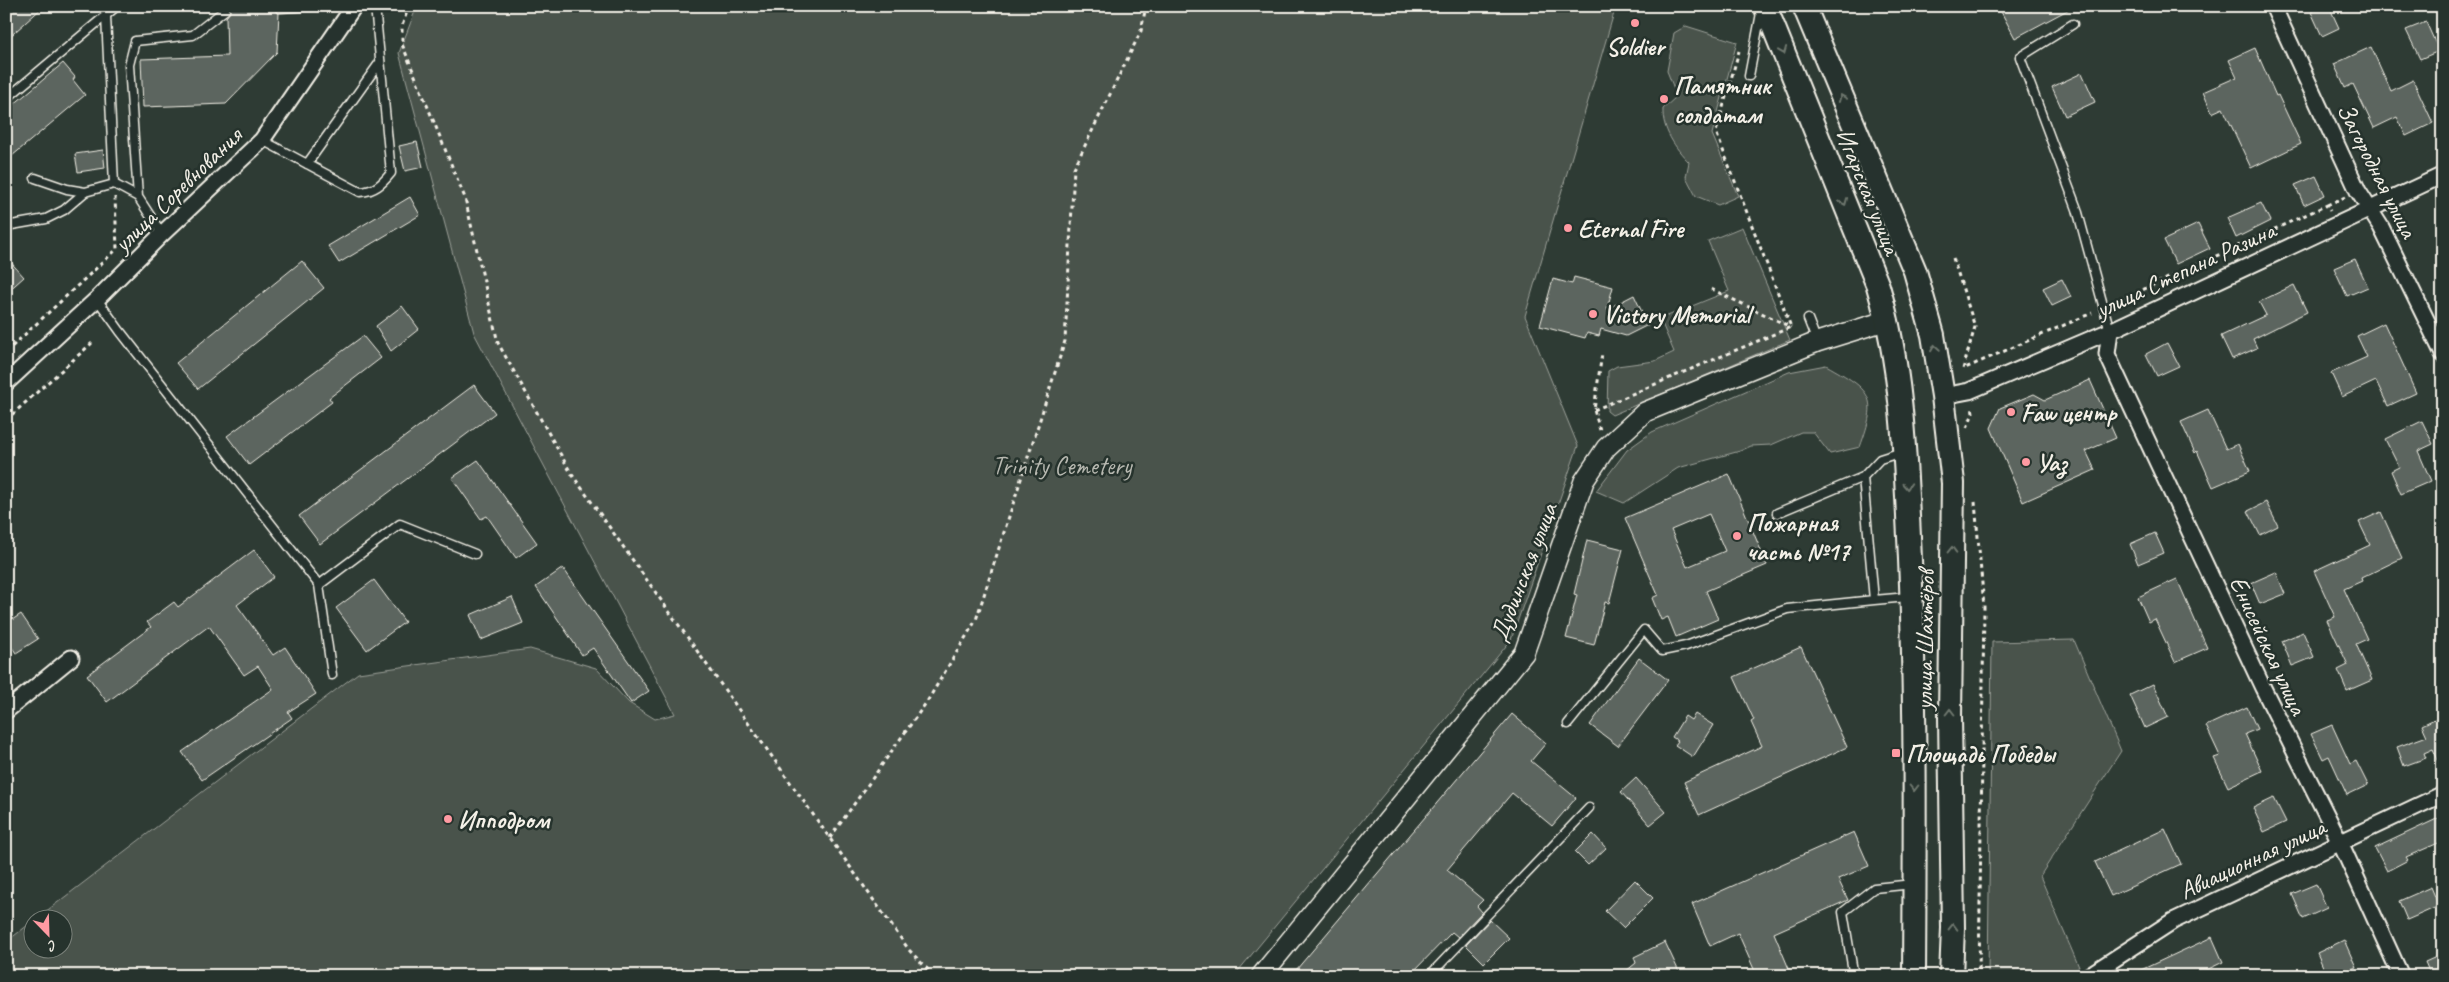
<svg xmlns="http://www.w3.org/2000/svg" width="2449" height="982" viewBox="0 0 2449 982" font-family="Caveat,sans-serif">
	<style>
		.green { fill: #48524c; stroke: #9ea29a }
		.building { fill: #5c655e; stroke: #f4f1e8; fill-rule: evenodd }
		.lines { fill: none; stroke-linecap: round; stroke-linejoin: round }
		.service-casing { stroke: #f4f1e8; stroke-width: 11 }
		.minor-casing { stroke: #f4f1e8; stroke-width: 19 }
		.tertiary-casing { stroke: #f4f1e8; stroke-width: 22 }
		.primary-casing { stroke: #f4f1e8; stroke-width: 26 }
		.path { stroke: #f4f1e8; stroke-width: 3; stroke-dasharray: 4 4; stroke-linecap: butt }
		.service { stroke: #26332d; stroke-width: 8 }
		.minor { stroke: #26332d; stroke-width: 15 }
		.tertiary { stroke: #26332d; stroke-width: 19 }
		.primary { stroke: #26332d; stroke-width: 22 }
		.oneway { stroke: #6e766e }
		.poi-dot { fill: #ff9aa2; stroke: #26332d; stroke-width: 2 }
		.labels { text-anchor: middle; stroke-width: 5; stroke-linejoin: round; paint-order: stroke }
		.poi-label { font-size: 25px; font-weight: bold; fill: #f4f1e8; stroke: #26332d; text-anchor: start }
		.street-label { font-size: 25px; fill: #f4f1e8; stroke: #26332d }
		.park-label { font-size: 25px; fill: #b8b9b1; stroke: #26332d }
	</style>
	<rect width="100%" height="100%" fill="#2e3b34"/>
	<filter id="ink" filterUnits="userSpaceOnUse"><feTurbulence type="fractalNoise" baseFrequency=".02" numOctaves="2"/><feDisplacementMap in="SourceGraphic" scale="10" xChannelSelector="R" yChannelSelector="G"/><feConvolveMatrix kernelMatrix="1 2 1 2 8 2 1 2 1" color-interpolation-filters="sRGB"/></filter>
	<g filter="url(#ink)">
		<!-- green -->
		<path class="green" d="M417,6h1199l-91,310 53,130 -67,194 -277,336h-1228v-34l26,-20v28h30v-30l-26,-1 322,-246 172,-24 66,19 33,35 26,16 20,-5 -201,-381 -75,-280z
			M1686,26l51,16 -25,92 26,62 -20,9 -22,-9 -10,-19 3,-15c-14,-14 -27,-33 -26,-53l14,-13 -10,-25 7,-38z
			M1742,227l48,113 -178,75 -5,-4 1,-40 9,-5 38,-5 19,-9 -14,-33 69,-28 -21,-50z
			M1826,365c46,26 53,31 34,82l-30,7 -17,-22h-12l-30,13 -20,1 -11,5 -62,17 -54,35 -28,-12 31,-41 25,-18 137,-60z
			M2074,640l47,111 -81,125 39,91 -14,9h-77l4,-334z"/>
		<!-- building -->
		<path class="building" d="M6,6h38l-38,34z
			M229,6h46v5l4,2 -2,39 -51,52 -83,3 -2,-48 86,-3 -1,-39 4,-5z
			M1998,6h77l-60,32z
			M2324,6h5l10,22 -17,8 -11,-24z
			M2426,22l13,29 -19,8 -14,-29z
			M2371,47l20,44 22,-11 20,43 -27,13 -9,-19 -23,11 -21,-44 -8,4 -11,-24z
			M2255,48l21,48 2,-1 23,49 -50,24 -28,-60 -11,5 -9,-21 34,-15 -8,-17z
			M63,63l12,14 -2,3 12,15 -79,66v-50z
			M2082,73l13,29 -30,14 -13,-29z
			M417,142l6,25 -18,4 -6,-25z
			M103,150l2,18 -27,4 -3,-18z
			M2316,176l9,19 -21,10 -9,-20z
			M410,197l10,18 -81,48 -11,-17z
			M2261,203l9,18 -34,17 -9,-20z
			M2198,224l12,24 -34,16 -12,-24z
			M6,257l18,20 -18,16z
			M2355,259l13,28 -21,9 -13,-28z
			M302,261l22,27 -126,101 -22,-26z
			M1574,277l39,10 -6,22 27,-14 14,30 -22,11 -25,-7 -2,7 -12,-3 -2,5 -45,-12 13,-47 19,5z
			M2062,279l9,18 -19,9 -9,-18z
			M2294,285l13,27 -54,27 4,9 -25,11 -11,-23 45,-21 -7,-13z
			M402,306l17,23 -28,22 -15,-25z
			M2384,323l32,70 -28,13 -12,-25 -34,16 -11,-24 36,-16 -10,-21z
			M363,336l18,22 -52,40 3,4 -83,63 -22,-29z
			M2167,343l12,23 -22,10 -11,-22z
			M2090,380l26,58 -30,13 9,19 -72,32 -32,-74 9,-20 34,-14 11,6z
			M474,385l21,28 -175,131 -21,-28z
			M2208,410l18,39 12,-5 12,27 -37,16 -16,-36 -2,2 -14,-31z
			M2422,421l11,23 -15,7 13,30 -30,13 -10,-23 8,-4 -14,-28z
			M478,460l59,83 -21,15 -29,-42 -6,3 -29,-41z
			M1729,474l38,91 -61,26 12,28 -42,18 -8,-20 -7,3 -9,-22 6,-3 -33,-77zM1709,514l16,37 -38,16 -16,-37z
			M2266,502l12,24 -18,9 -12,-24z
			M2381,512l21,46 -41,20 1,3 -18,8 23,50 -11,5 16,36 -25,11 -9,-21 10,-5 -21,-45 8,-3 -21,-46 56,-26 -11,-23z
			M2155,533l9,20 -26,11 -8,-20z
			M1587,540l36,9 -14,54 -4,-1 -11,43 -28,-7 11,-43 -3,-1z
			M254,550l20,27 -37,28 36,50 12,-8 31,47 -28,18 4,6 -90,62 -20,-28 91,-63 -15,-23 -14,9 -35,-49 -102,76 -20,-27 64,-48 -4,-5 27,-20 4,5z
			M563,568l86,123 -18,12 -38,-55 -11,7 -46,-68z
			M2276,572l9,22 -25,10 -9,-21z
			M2177,579l30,69 -32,14 -20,-43 -6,3 -11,-25z
			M374,580l31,42 -38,28 -31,-42z
			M512,597l11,26 -42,17 -11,-25z
			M21,614l17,25 -22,14 -10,-14v-15z
			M2303,632l11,25 -22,9 -10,-25z
			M1801,647l46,100 -148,68 -15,-33 78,-36 -11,-24 3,-2 -20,-43z
			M1639,658l29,22 -50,66 -28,-21z
			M2153,684l15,33 -23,11 -15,-33z
			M2247,707l10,22 -12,5 17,37 -34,16 -14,-29 6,-2 -14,-30z
			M1512,714l34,29 -15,18 45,37 -24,28 -40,-33 -65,77 36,30 -6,6 5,6 -24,25 -6,-5 -43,44h-118z
			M1695,714l18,11 -20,32 -18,-12 3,-4 -6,-4 13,-21 6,4z
			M2443,715v56l-10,-22 -9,4 2,5 -22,8 -7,-19 30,-11 -5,-11z
			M2332,725l18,39 6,-3 12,24 -21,10 -18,-39 -6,3 -12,-25z
			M1636,778l30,34 -16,13 -29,-33z
			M2274,798l12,24 -22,10 -11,-24z
			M2443,816v25l-37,16 2,3 -21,11 -12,-23z
			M2165,829l16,35 -70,32 -16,-34z
			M1854,832l15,34 -31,13 10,21 -74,33 18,43h-35l-19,-43 -28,13 -18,-42z
			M1593,834l13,14 -18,17 -13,-13z
			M1635,880l18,18 -30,30 -18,-17z
			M2316,884l11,24 -24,11 -11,-25z
			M2431,887l8,19 -32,14 -8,-19z
			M1490,920l19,18 -25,25 -18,-18z
			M2212,937l11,25 -29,14h-66z
			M2344,940l12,27 -18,9h-11l-10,-23z
			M1665,942l16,34h-61l16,-13 -2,-6z
			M2443,954v22h-12l-6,-14z"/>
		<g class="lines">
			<!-- service casing -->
			<g class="service-casing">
				<path id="service" d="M280,8l31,-2
					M106,16l8,168 24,13 24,37
					M2073,24l-53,33 57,152 33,122
					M1749,76l12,-63
					M6,99l111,-93
					M262,140l98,52c15,-1 22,-8 31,-19l-16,-167
					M307,164l73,-102
					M35,178l32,11 18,3
					M138,197l-9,-132 6,-24 58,-6 32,-25
					M6,226l40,-7 18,-9 21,-18 29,-8
					M97,299l23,32 199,254 81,-61 75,30
					M1808,319l9,23
					M1902,452l-22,7 -17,18 11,123 34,-3
					M1777,513l86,-36
					M319,585l13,90
					M1568,724l76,-94 18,21 24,-5 101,-37 87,-9
					M1853,971l-10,-59 31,-24 39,-4
					M1429,976l160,-168"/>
			</g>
			<!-- minor casing -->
			<g class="minor-casing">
				<path id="minor" d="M2273,6l85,185 23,36 62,127
					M2110,331l-3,23 4,9 152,325 77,154 61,134
					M6,383l91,-84 65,-65 100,-94 92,-134
					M1943,396l26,-5 141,-60 333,-156
					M6,711l65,-53
					M2088,976l85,-55 270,-127"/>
			</g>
			<!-- tertiary casing -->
			<g class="tertiary-casing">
				<path id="tertiary" d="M1261,976l263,-323 60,-172 22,-33 39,-36 172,-70 71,-22"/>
			</g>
			<!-- primary casing -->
			<g class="primary-casing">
				<path id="primary" d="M1765,6l113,280c24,81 27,167 31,251 7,146 6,293 5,439
					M1804,6l111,265 18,64 10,61 10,87 -3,234 3,211 -2,48"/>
			</g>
			<!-- path -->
			<path class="path" d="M409,6l-7,20v18l63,154 33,145 73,130 338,477 25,26
				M2327,205l18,-8
				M1953,258l22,69 -12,42 129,-56
				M1711,289l80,38
				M2114,303l213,-98 3,6
				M6,352l111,-103 -2,-52
				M1594,410l197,-83 -75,-195 23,-81
				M6,420l86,-77
				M1967,428l6,-15 -1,-7
				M1600,430l-6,-20 8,-57
				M1975,502l9,105 -5,369
				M830,838l98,-138 48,-80 89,-279 9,-173 67,-137 5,-25"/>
			<!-- service -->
			<use href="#service" class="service"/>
			<!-- minor -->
			<use href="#minor" class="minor"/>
			<!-- tertiary -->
			<use href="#tertiary" class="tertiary"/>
			<!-- primary -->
			<use href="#primary" class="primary"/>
		</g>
		<!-- one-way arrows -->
		<defs><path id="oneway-chevron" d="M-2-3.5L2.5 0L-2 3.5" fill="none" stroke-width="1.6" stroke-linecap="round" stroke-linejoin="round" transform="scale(1.25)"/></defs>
		<g class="oneway">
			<use href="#oneway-chevron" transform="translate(1783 51) rotate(68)"/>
			<use href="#oneway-chevron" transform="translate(1842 98) rotate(-112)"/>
			<use href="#oneway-chevron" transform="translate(1844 202) rotate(68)"/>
			<use href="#oneway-chevron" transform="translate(1935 348) rotate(-99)"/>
			<use href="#oneway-chevron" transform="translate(1907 486) rotate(87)"/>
			<use href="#oneway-chevron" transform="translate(1952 550) rotate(-89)"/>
			<use href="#oneway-chevron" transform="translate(1950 712) rotate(-90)"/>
			<use href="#oneway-chevron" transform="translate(1914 788) rotate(90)"/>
			<use href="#oneway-chevron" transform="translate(1953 927) rotate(-89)"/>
		</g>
	</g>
	<!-- markers -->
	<g class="poi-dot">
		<circle cx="1635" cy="23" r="5"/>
		<circle cx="1664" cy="99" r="5"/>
		<circle cx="1568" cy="228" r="5"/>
		<circle cx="1593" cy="314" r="5"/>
		<circle cx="2011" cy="412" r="5"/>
		<circle cx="2026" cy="462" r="5"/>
		<circle cx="1737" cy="536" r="5"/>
		<rect x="1891" y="748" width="10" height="10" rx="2.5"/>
		<circle cx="448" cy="819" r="5"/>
	</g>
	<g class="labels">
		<!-- poi labels -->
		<g class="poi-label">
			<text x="1635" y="55" text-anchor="middle">Soldier</text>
			<text x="1674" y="94">Памятник<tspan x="1674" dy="29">солдатам</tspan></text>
			<text x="1578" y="237">Eternal Fire</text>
			<text x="1603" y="323">Victory Memorial</text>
			<text x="2021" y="421">Faw центр</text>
			<text x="2036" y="471">Уаз</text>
			<text x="1747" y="531">Пожарная<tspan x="1747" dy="29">часть №17</tspan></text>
			<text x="1906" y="762">Площадь Победы</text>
			<text x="458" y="828">Ипподром</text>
		</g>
		<!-- street labels -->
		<g class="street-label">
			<text transform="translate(2378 170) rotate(63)" y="9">Загородная улица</text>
			<text transform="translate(177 189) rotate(-44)" y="9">улица Соревнования</text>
			<text transform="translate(1869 191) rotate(68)" y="9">Игарская улица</text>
			<text transform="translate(2185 269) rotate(-25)" y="9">улица Степана Разина</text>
			<text transform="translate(1523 572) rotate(-69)" y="9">Дудинская улица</text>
			<text transform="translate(1924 640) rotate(-89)" y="9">улица Шахтёров</text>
			<text transform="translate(2269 645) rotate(65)" y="9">Енисейская улица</text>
			<text transform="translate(2252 858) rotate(-25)" y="9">Авиационная улица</text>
		</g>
		<!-- park labels -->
		<g class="park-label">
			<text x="1062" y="474">Trinity Cemetery</text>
		</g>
	</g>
	<!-- margin -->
	<rect width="2449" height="982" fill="none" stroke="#26332d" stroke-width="25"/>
	<rect x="12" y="12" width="2424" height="957" fill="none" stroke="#f4f1e8" stroke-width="2" filter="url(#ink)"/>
	<!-- north arrow -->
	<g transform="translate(48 934) rotate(157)"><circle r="24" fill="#26332d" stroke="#787f78"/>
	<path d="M0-4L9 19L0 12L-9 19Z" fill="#ff9aa2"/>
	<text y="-8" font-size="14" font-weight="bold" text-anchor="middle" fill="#f4f1e8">С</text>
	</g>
</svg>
